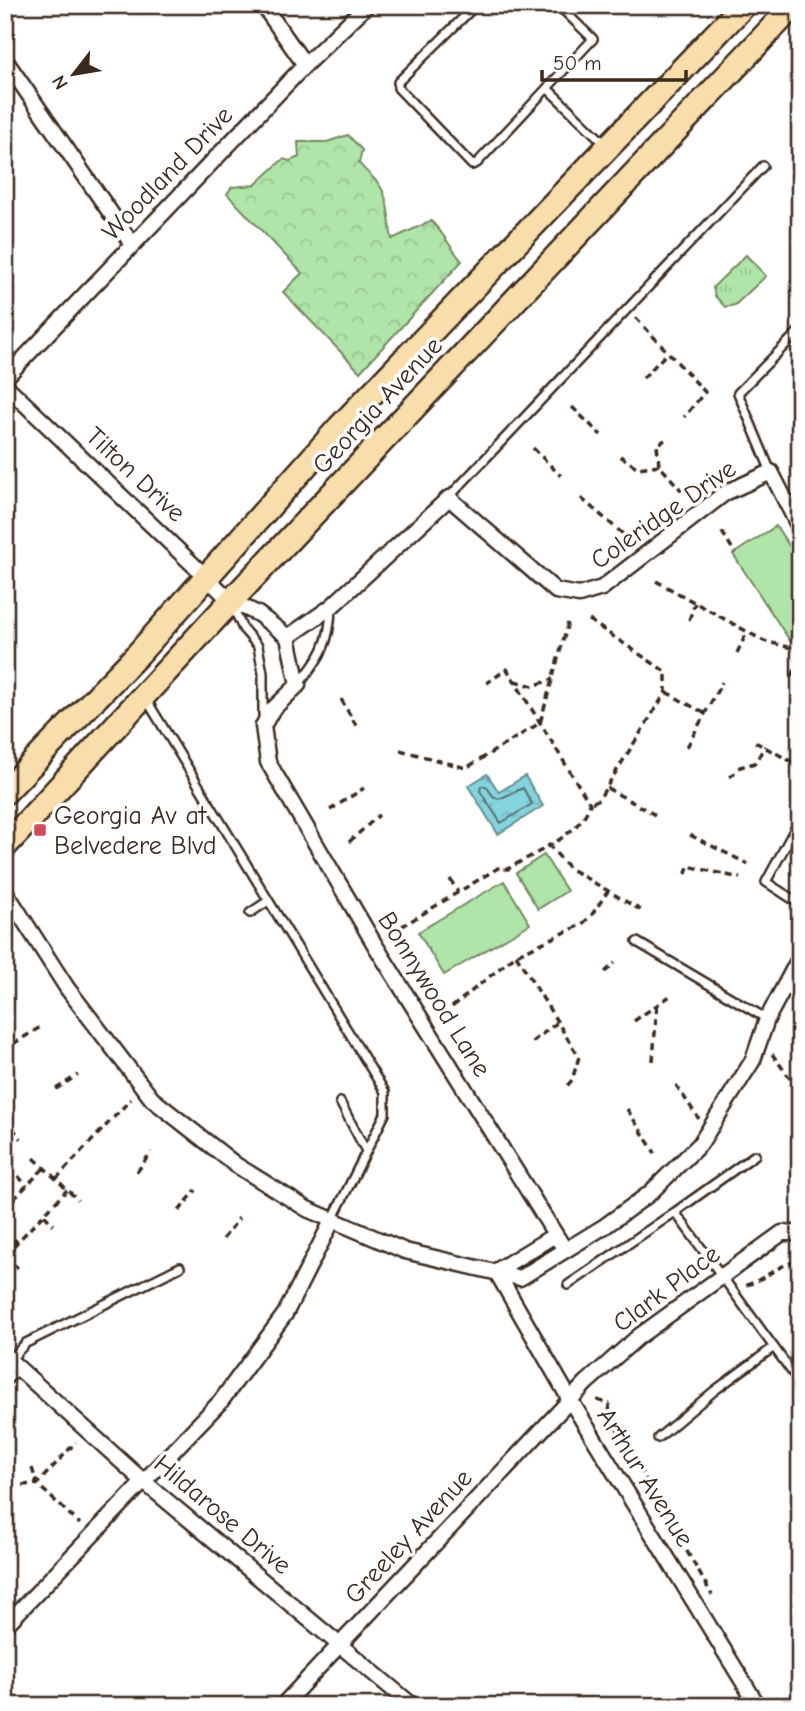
<svg xmlns="http://www.w3.org/2000/svg" width="805" height="1711" viewBox="0 0 805 1711" font-family="'Comic Neue',sans-serif">
	<style>
		.grass { fill: #afe5a8; stroke: #758863; stroke-width: 2 }
		.forest { fill: url(#forest-crowns); stroke: #758863; stroke-width: 2 }
		.park { fill: url(#park-tufts); stroke: #758863; stroke-width: 2 }
		.water { fill: url(#water-ripples); stroke: #669091; stroke-width: 2 }
		.lines { fill: none; stroke-linecap: round; stroke-linejoin: round }
		.shore { stroke: #586e6a; stroke-width: 2 }
		.lane-casing { stroke: #3b2a1e; stroke-width: 12 }
		.street-casing { stroke: #3b2a1e; stroke-width: 19 }
		.primary-casing { stroke: #3b2a1e; stroke-width: 28 }
		.path { stroke: #3b2a1e; stroke-width: 3.5; stroke-dasharray: 7 5; stroke-linecap: butt }
		.lane { stroke: #fff; stroke-width: 7 }
		.street { stroke: #fff; stroke-width: 14 }
		.primary { stroke: #f8deab; stroke-width: 23 }
		.poi-dot { fill: #d1495b; stroke: #fff; stroke-width: 2.5 }
		.labels { text-anchor: middle; stroke-width: 7; stroke-linejoin: round; paint-order: stroke }
		.street-label { font-size: 26px; fill: #3b2a1e; stroke: #fff }
		.poi-label { font-size: 26px; fill: #3b2a1e; stroke: #fff; text-anchor: start }
	</style>
	<defs>
		<pattern id="forest-crowns" width="20" height="18" patternUnits="userSpaceOnUse" patternTransform="scale(1.75)"><rect width="20" height="18" fill="#afe5a8"/><path d="M2 6a3 3 0 1 1 6 0M12 15a3 3 0 1 1 6 0" fill="none" stroke="#97c590"/></pattern>
		<pattern id="park-tufts" width="24" height="20" patternUnits="userSpaceOnUse" patternTransform="scale(1.75)"><rect width="24" height="20" fill="#afe5a8"/><path d="M3 7l-1-3M5 7V3M7 7l1-3M15 17l-1-3M17 17v-4M19 17l1-3" fill="none" stroke="#97c590"/></pattern>
		<pattern id="water-ripples" width="26" height="14" patternUnits="userSpaceOnUse" patternTransform="scale(1.75)"><rect width="26" height="14" fill="#83d4dd"/><path d="M2 4q2-2 4 0t4 0M15 11q2-2 4 0t4 0" fill="none" stroke="#72b6bd"/></pattern>
	</defs>
	<rect width="100%" height="100%" fill="#fff"/>
	<filter id="ink" filterUnits="userSpaceOnUse"><feTurbulence type="fractalNoise" baseFrequency=".0143" numOctaves="2"/><feDisplacementMap in="SourceGraphic" scale="14" xChannelSelector="R" yChannelSelector="G"/><feConvolveMatrix kernelMatrix="1 2 1 2 8 2 1 2 1" color-interpolation-filters="sRGB"/></filter>
	<g filter="url(#ink)">
		<!-- grass -->
		<path class="grass" d="M776,526l24,36v73l-10,6 -57,-87z
			M544,855l23,36 -29,18 -22,-36z
			M504,881l26,43 -86,51 -26,-43z"/>
		<!-- forest -->
		<path class="forest" d="M348,135l14,15 -3,13c6,8 13,13 19,20 12,15 10,38 14,56l39,-18c13,12 19,27 31,40l-102,111 -77,-80 19,-19 -75,-79 5,-7 23,-2 28,-26 7,2 9,-4 -1,-15h29z"/>
		<!-- park -->
		<path class="park" d="M746,255l20,21 -31,29 -10,2 -10,-11 -2,-9z"/>
		<!-- water -->
		<path class="water" d="M487,774l12,18 26,-16 18,30 -45,28 -30,-48z"/>
		<g class="lines">
			<!-- shore -->
			<path class="shore" d="M481,786h5l7,10 6,3 24,-11 9,16 -31,19 -21,-32z"/>
			<!-- lane casing -->
			<g class="lane-casing">
				<path id="lane" d="M476,5l-78,77v6l74,77 5,-2 116,-124 -35,-34
					M547,88l59,57
					M771,472l-33,-79 62,-63
					M449,497l314,-331
					M232,605l11,24 15,17 5,27v45
					M299,684c22,-27 31,-41 32,-76
					M146,699l239,393v22l-53,106
					M800,819l-34,63 34,22
					M250,913l18,-12
					M637,942l130,77
					M340,1102l26,49
					M675,1212l80,-57
					M568,1285l107,-73 125,171
					M10,1360l16,-17 154,-76
					M5,1382l14,-13
					M658,1438l56,-47 60,-44"/>
			</g>
			<!-- street casing -->
			<g class="street-casing">
				<path id="street" d="M263,5l42,60
					M5,60l127,184
					M5,378l300,-313 62,-60
					M5,385l226,216 27,13 30,23 10,48 -26,25 -9,16 5,36 107,183 190,305
					M288,637l43,-30 118,-109 107,93 23,4 23,-7 123,-95 46,-21 29,57
					M5,891l62,97 85,111 84,66 71,44 98,42 115,27 85,-52 44,-32 51,-50 53,-84 14,-41 33,-62
					M496,1271l73,127 189,308
					M496,1271l59,-36
					M5,1356l138,125 270,225
					M5,1626l216,-225 64,-87 47,-93
					M282,1706l304,-323 52,-46 144,-104h18"/>
			</g>
			<!-- primary casing -->
			<g class="primary-casing">
				<path id="primary" d="M5,792l134,-139 200,-225 405,-423
					M5,846l226,-245 563,-596"/>
			</g>
			<!-- path -->
			<path class="path" d="M636,318l69,74 -21,25
				M643,378l25,-26
				M572,407l29,28
				M533,448l28,28
				M620,456l18,12 21,-3 23,26
				M659,465l-2,-20 8,-5
				M581,498l42,36
				M722,532l13,21
				M656,581l108,60 36,9
				M589,620l77,52v20l-67,107 -9,5
				M689,620l6,-17
				M737,653l10,-21
				M792,676l8,-17
				M515,681l18,5 20,-7
				M666,692l38,21
				M341,699l17,30
				M755,742l45,24
				M687,747l35,-65
				M400,750l66,18 74,-45 28,-100
				M730,777l10,-10 15,-4 10,-17
				M607,788l50,28
				M330,810l34,-22
				M690,835l58,29
				M349,842l30,-27
				M548,844l21,24 75,44
				M686,874l2,-8 52,12
				M450,879l8,13
				M401,927l97,-59 10,1c27,-17 72,-33 82,-65l-83,-135 -20,14
				M516,955l63,102 -7,23 -6,7
				M605,972l10,-9
				M5,983l6,-3
				M452,1007l64,-52 65,-30 10,-9 17,-25
				M634,1021l36,-25
				M532,1042l26,-20
				M13,1044l29,-18
				M772,1054l28,38
				M653,1061l4,-57
				M676,1085l23,34
				M56,1089l22,-14
				M627,1109l28,44
				M5,1118l16,21
				M34,1158l44,42
				M137,1172l14,-20
				M18,1176l9,10
				M56,1179l75,-80
				M5,1208l39,-40
				M179,1211l17,-21
				M44,1215l10,10
				M5,1231l13,12
				M223,1239l16,-21
				M5,1255l62,-65
				M5,1257l13,11
				M746,1285c18,-4 35,-24 54,-23
				M597,1400l12,4 1,13 102,178
				M5,1448l4,4
				M32,1468l5,16 43,40
				M22,1485l15,-1 39,-42"/>
			<!-- lane -->
			<use href="#lane" class="lane"/>
			<!-- street -->
			<use href="#street" class="street"/>
			<!-- primary -->
			<use href="#primary" class="primary"/>
		</g>
	</g>
	<!-- markers -->
	<rect class="poi-dot" x="33" y="823" width="14" height="14" rx="3.5"/>
	<g class="labels">
		<!-- street labels -->
		<g class="street-label">
			<text transform="translate(167 173) rotate(-46)" y="9">Woodland Drive</text>
			<text transform="translate(377 405) rotate(-47)" y="9">Georgia Avenue</text>
			<text transform="translate(136 474) rotate(43)" y="9">Tilton Drive</text>
			<text transform="translate(663 514) rotate(-35)" y="9">Coleridge Drive</text>
			<text transform="translate(435 994) rotate(58)" y="9">Bonnywood Lane</text>
			<text transform="translate(666 1288) rotate(-37)" y="9">Clark Place</text>
			<text transform="translate(646 1477) rotate(58)" y="9">Arthur Avenue</text>
			<text transform="translate(223 1514) rotate(40)" y="9">Hildarose Drive</text>
			<text transform="translate(408 1536) rotate(-47)" y="9">Greeley Avenue</text>
		</g>
		<!-- poi labels -->
		<g class="poi-label">
			<text x="54" y="824">Georgia Av at<tspan x="54" dy="30">Belvedere Blvd</tspan></text>
		</g>
	</g>
	<!-- margin -->
	<rect width="805" height="1711" fill="none" stroke="#fff" stroke-width="28"/>
	<rect x="14" y="14" width="777" height="1683" fill="none" stroke="#3b2a1e" stroke-width="2.5" filter="url(#ink)"/>
	<!-- north arrow -->
	<g transform="translate(74 74) rotate(239)" stroke="#ffffff" stroke-width="5" paint-order="stroke">
	<path d="M0-5L12 26L0 18L-12 26Z" fill="#3b2a1e"/>
	<text y="-10" font-size="19" font-weight="bold" text-anchor="middle" fill="#3b2a1e">N</text>
	</g>
	<!-- scale -->
	<path d="M542 70v10h144v-10" fill="none" stroke="#3b2a1e" stroke-width="3.5"/>
	<text x="553" y="70" font-size="21" fill="#3b2a1e" stroke="#ffffff" stroke-width="5" paint-order="stroke">50 m</text>
</svg>
